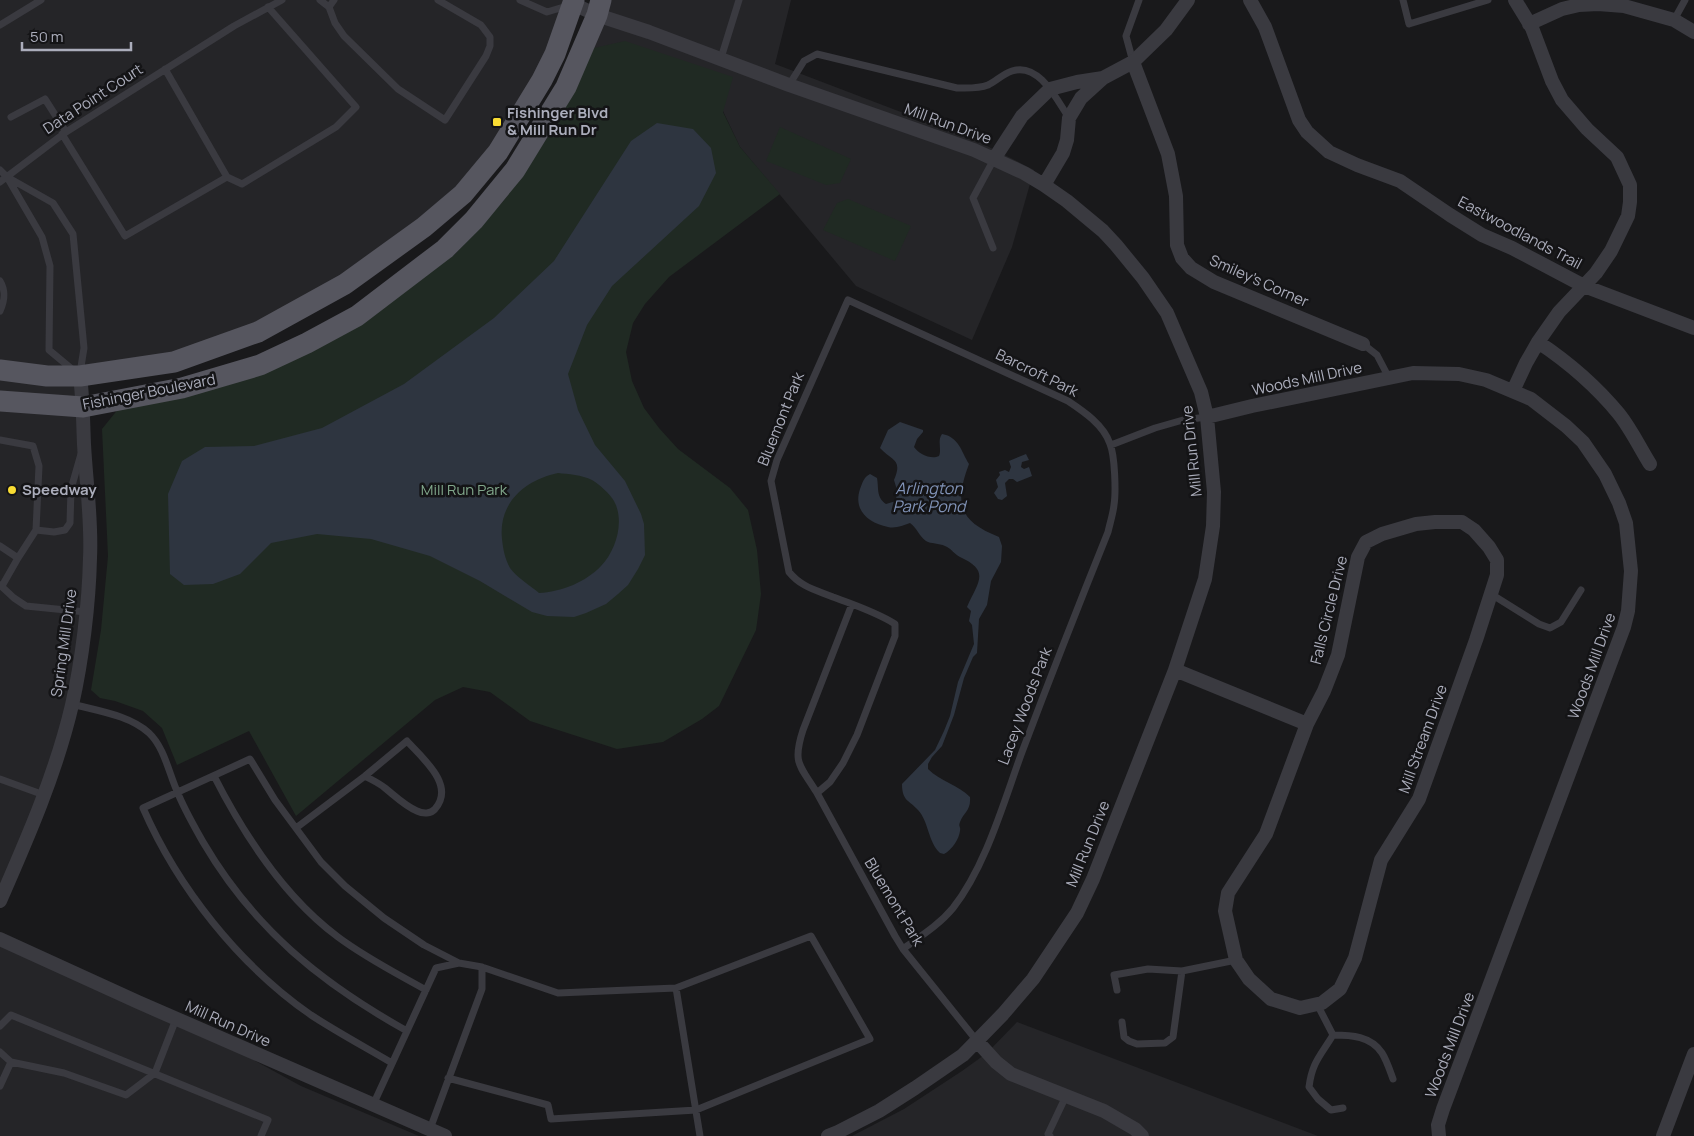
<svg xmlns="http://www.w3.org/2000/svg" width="1694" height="1136" viewBox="0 0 1694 1136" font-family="Manrope,sans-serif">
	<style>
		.built { fill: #252528 }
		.green { fill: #202a23 }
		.water { fill: #2e3540; fill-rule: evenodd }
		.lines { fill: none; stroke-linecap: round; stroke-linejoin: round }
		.lane { stroke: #3a3a40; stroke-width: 7 }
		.street { stroke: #3a3a40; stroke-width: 14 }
		.primary { stroke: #56565f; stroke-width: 21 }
		.poi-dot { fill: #f9dc33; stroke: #141416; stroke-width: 2 }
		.labels { text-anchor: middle; stroke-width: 5; stroke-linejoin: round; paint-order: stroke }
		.street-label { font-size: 15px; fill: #abadbb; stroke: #141416 }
		.poi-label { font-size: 15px; font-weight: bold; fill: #abadbb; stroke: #141416; text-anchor: start }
		.park-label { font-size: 15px; fill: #81a78b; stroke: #141416 }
		.water-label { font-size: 16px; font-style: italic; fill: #8193b7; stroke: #141416 }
	</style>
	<rect width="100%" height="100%" fill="#19191b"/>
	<!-- built -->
	<path class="built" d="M0,0h574l-19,54 -92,140 -205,138 -178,44 10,158 -18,170 -72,197z
		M590,0h201l-16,64 202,77 57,29 -22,77 -40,93 -116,-54 -116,-139 -17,-36 -129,-63z
		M0,939l190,86 111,61 118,50h-419z
		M1017,1022l301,114h-466l52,-27 58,-38 25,-18z"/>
	<!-- green -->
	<path class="green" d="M625,41l108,36 -10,35 17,35 40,47 -111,83 -24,27 -12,19 -7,29 6,29 12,27 15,20 19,21 52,39 18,22 9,40 4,44 -5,36 -37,76 -17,13 -39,23 -46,7 -87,-28 -40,-29 -27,-5 -28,13 -139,116 -47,-85 -72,34 -15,-37 -19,-17 -28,-10 -15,-3 -9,-8 10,-60 7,-74 -6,-127 17,-21 251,-92 85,-62 50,-55 56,-81 18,-41 15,-29z
		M780,127l71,32 -11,24 -14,2 -60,-24z
		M848,199l63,27 -16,35 -72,-31 14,-27z"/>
	<!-- water -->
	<path class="water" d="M657,123l36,6 18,19 5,25 -17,33 -87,80 -25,39 -19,49 10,36 17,35 30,36 16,33 3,10 1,31 -7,14 -10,16 -10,9 -12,10 -20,9 -12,4 -27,-1 -15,-4 -52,-31 -50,-25 -59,-17 -54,-5 -46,9 -31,31 -27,10 -29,1 -14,-11 -2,-80 14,-33 23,-14 49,-1 68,-18 82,-44 90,-66 60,-57 77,-120zM558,473c10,1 24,2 34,7 7,4 18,14 22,21 11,20 2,50 -13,65 -15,16 -40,26 -62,27 -8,-7 -23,-16 -29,-25 -5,-9 -7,-19 -8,-29 -4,-36 23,-59 56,-66z
		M900,422l23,8v2l-6,7 -3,8c5,7 17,13 25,9 3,-7 -2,-15 3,-22 17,3 19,17 27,30 -15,40 -10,57 30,73l3,9 -1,16 -10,19 -4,24 -8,14 -2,34 -4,4 -9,21 -10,37 -12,31 -10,11 -4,7v5c12,12 30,16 42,28 1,14 -6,15 -10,25 -2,5 1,4 0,9 -1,8 -8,19 -16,23l-4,-1c-12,-11 -11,-31 -22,-43 -9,-10 -16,-9 -16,-26l33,-34 9,-19 6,-15 8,-34 16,-38 -2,-19 -3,-4 2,-10 -4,-4c11,-25 24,-36 -7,-50 -6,-3 -9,-9 -15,-11 -6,-3 -14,-2 -19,-5 -7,-5 -9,-13 -16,-18 -7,2 -14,6 -22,4 -20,-4 -35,-17 -28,-38 3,-7 3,-11 10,-15l7,4c2,11 -1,19 9,26l10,-3 1,-11 -3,-10c9,-21 -2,-19 -14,-32l8,-18z
		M1026,454l3,6 -7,2 -1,5 3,2 5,-2 3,9 -15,6 -4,-3h-4l-4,4 2,13 -5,4 -4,-1 -4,-6 4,-6 -2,-7 4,-5 -1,-3 6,-2 4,2 2,-5 -2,-6z"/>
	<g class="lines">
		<!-- lane -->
		<path class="lane" d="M320,0l9,7 6,16 9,13 54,53 47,31 41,-64 4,-10v-9l-9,-12 -43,-25
			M520,0l27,12 20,-6
			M1403,0l6,24 79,-24
			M329,7l5,-7
			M1674,20l11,-20
			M0,25l41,-25
			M721,58l18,-58
			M1133,62l-7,-26 13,-36
			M789,85l15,-24 13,-7 140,34c10,0 21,1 31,-3 8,-4 15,-11 24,-14 27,-9 45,29 57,47
			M11,117l34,-18 21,33
			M62,134l63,102 102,-59 -62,-108
			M0,170l7,7 35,60 8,29 -1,84 24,20
			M7,177l46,26 20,31 11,114 -4,25
			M227,177l15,7 94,-57 20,-20 -88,-100
			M0,182l66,-50 168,-106 48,-26
			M993,248l-20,-50 21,-39
			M0,281c6,10 5,19 0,30
			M1363,344l14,11 12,23
			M0,440l33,6 6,20 -3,64 -18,28
			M1111,445l44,-17 28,-8 24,-3
			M36,530l18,2 11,-2 5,-7 1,-34 10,-35
			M0,546l18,12 -16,28
			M0,585l14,13 12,8 60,6
			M1491,594l48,30 11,4 11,-6 20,-32
			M72,704c26,7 57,11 77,29 15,14 20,40 28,58 7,18 17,35 26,51 51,87 118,141 204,189
			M214,776c30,59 70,121 124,161 28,21 58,36 88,53
			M0,779l44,16
			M817,793c-17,-28 -25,-29 -14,-63l49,-126
			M296,828l69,-52c7,4 14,7 20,12 10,8 20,18 32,23 6,3 14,3 18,-2 21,-24 -13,-51 -28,-68l-42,35
			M903,949c18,-13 36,-24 50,-41 33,-42 51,-107 69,-156 28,-74 57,-148 86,-220 2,-9 5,-18 6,-27 2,-13 1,-49 -4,-61 -6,-19 -27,-33 -42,-43l-220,-101 -71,160 -6,21 18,91c12,15 27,18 44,25 21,8 43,15 62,27v12l-38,99 -14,28 -13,19 -13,11 78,143 8,13 74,92
			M482,967l76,26 118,-5 24,148
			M1117,990l-3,-15 34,-6 34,2 54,-11
			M1317,1004l16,31c-12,20 -21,27 -24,52l9,12 13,11 12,-2
			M1122,1022l2,15 5,4 8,3 28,-1 8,-6 9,-66
			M0,1026l11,-11 257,105 -7,16
			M1333,1035c18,0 38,1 49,18 5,8 8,18 11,26
			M0,1052l11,10 -11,24
			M11,1062l53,11 62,22 29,-22 21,-54
			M392,1063c-27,-16 -55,-31 -81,-48 -72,-50 -133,-127 -168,-207l107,-49 25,41 46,62 24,24 39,32 40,27 35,18
			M448,1078l100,27 3,14 145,-9 174,-71 -59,-103 -135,52
			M373,1105l63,-137 23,-5 23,4v22l-52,140
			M1050,1136l-2,-2 18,-38"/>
		<!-- street -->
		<path class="street" d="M1250,0l15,27 34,93 8,12 22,20 28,13 43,16 50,34 32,20 30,13 72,38 110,42
			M573,4l24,11 52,17 140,53 185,65 50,23 20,12 23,16 36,30 13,14 27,33 24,35 34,79 6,25 7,75 -1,34 -8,53 -30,91 -82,209 -16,34 -44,66 -30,35 -40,41 -48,33 -36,23 -41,21 -10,4
			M1529,24l33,-15 17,-4 19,-1 26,2 50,14 20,12
			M1133,62l35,92 8,42 1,49 5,13 9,10 23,14 149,62
			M994,159l28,-43 28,-27 27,-7 26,-4
			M1044,185l19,-32 4,-13 2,-22 12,-20 22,-20 30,-16 33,-32 22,-30
			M1538,342c30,20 58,44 81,72 12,15 21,34 31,50
			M1513,391l13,-28 12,-21 21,-30 37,-39 15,-22 17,-35 2,-14v-17l-13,-28 -30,-28 -25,-29 -10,-19 -20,-53 -17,-28
			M1207,417l45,-11 161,-33 46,1 27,6 45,19 35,27 17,16 22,32 14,29 7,20 5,48 -3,40 -4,16 -181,482 -5,16 1,11
			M1435,522h27l12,8 15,17 8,13v15l-21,65 -57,159 -38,61 -26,98 -15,31 -18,14 -22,5 -29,-9 -22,-20 -13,-19 -11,-49 3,-18 38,-59 41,-110 17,-33 14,-36 20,-98 8,-15 16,-8 34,-10z
			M1175,670l132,54
			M0,901c28,-64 56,-128 72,-196 10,-44 17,-101 18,-147 2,-38 -4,-76 -6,-114 -1,-23 -1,-45 -4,-68
			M0,939l138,63 307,134
			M977,1041l19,21 15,12 93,37 31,18 7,7
			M1663,1136l31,-82"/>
		<!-- primary -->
		<path class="primary" d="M0,370l47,6h33l94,-14 84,-30 87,-48 79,-57 39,-33 35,-42 44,-72 13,-26 19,-54
			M0,401l83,6 99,-19 78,-23 47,-22 50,-27 88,-67 29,-29 41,-50 51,-83 31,-72 4,-15"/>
	</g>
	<!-- markers -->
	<g class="poi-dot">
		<rect x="492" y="117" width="10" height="10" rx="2.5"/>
		<circle cx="12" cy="490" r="5"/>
	</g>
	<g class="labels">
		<!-- street labels -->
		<g class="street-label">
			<text transform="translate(93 99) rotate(-33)" y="5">Data Point Court</text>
			<text transform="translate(948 124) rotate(20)" y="5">Mill Run Drive</text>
			<text transform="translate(1520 233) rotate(28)" y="5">Eastwoodlands Trail</text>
			<text transform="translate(1259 281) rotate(24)" y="5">Smiley's Corner</text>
			<text transform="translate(1037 373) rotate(26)" y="5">Barcroft Park</text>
			<text transform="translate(1307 379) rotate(-12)" y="5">Woods Mill Drive</text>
			<text transform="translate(149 392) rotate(-11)" y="5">Fishinger Boulevard</text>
			<text transform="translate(781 419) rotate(-68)" y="5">Bluemont Park</text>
			<text transform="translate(1192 451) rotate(-96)" y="5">Mill Run Drive</text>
			<text transform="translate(1329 610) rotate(-76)" y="5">Falls Circle Drive</text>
			<text transform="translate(64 643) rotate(-82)" y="5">Spring Mill Drive</text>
			<text transform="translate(1592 666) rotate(-70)" y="5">Woods Mill Drive</text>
			<text transform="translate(1025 706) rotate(-69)" y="5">Lacey Woods Park</text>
			<text transform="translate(1423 739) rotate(-70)" y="5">Mill Stream Drive</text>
			<text transform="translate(1088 844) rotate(-68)" y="5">Mill Run Drive</text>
			<text transform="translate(894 902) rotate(59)" y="5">Bluemont Park</text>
			<text transform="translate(228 1024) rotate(24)" y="5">Mill Run Drive</text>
			<text transform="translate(1450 1045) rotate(-69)" y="5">Woods Mill Drive</text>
		</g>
		<!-- poi labels -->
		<g class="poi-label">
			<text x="507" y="118">Fishinger Blvd<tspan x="507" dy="17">&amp; Mill Run Dr</tspan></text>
			<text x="22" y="495">Speedway</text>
		</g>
		<!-- park labels -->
		<g class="park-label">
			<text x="464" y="495">Mill Run Park</text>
		</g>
		<!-- water labels -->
		<g class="water-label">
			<text x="929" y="494">Arlington<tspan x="929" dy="18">Park Pond</tspan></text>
		</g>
	</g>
	<!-- scale -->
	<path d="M22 42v8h109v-8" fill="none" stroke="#abadbb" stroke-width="2.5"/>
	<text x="30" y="42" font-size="15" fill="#abadbb" stroke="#141416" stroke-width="4" paint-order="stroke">50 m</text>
</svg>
